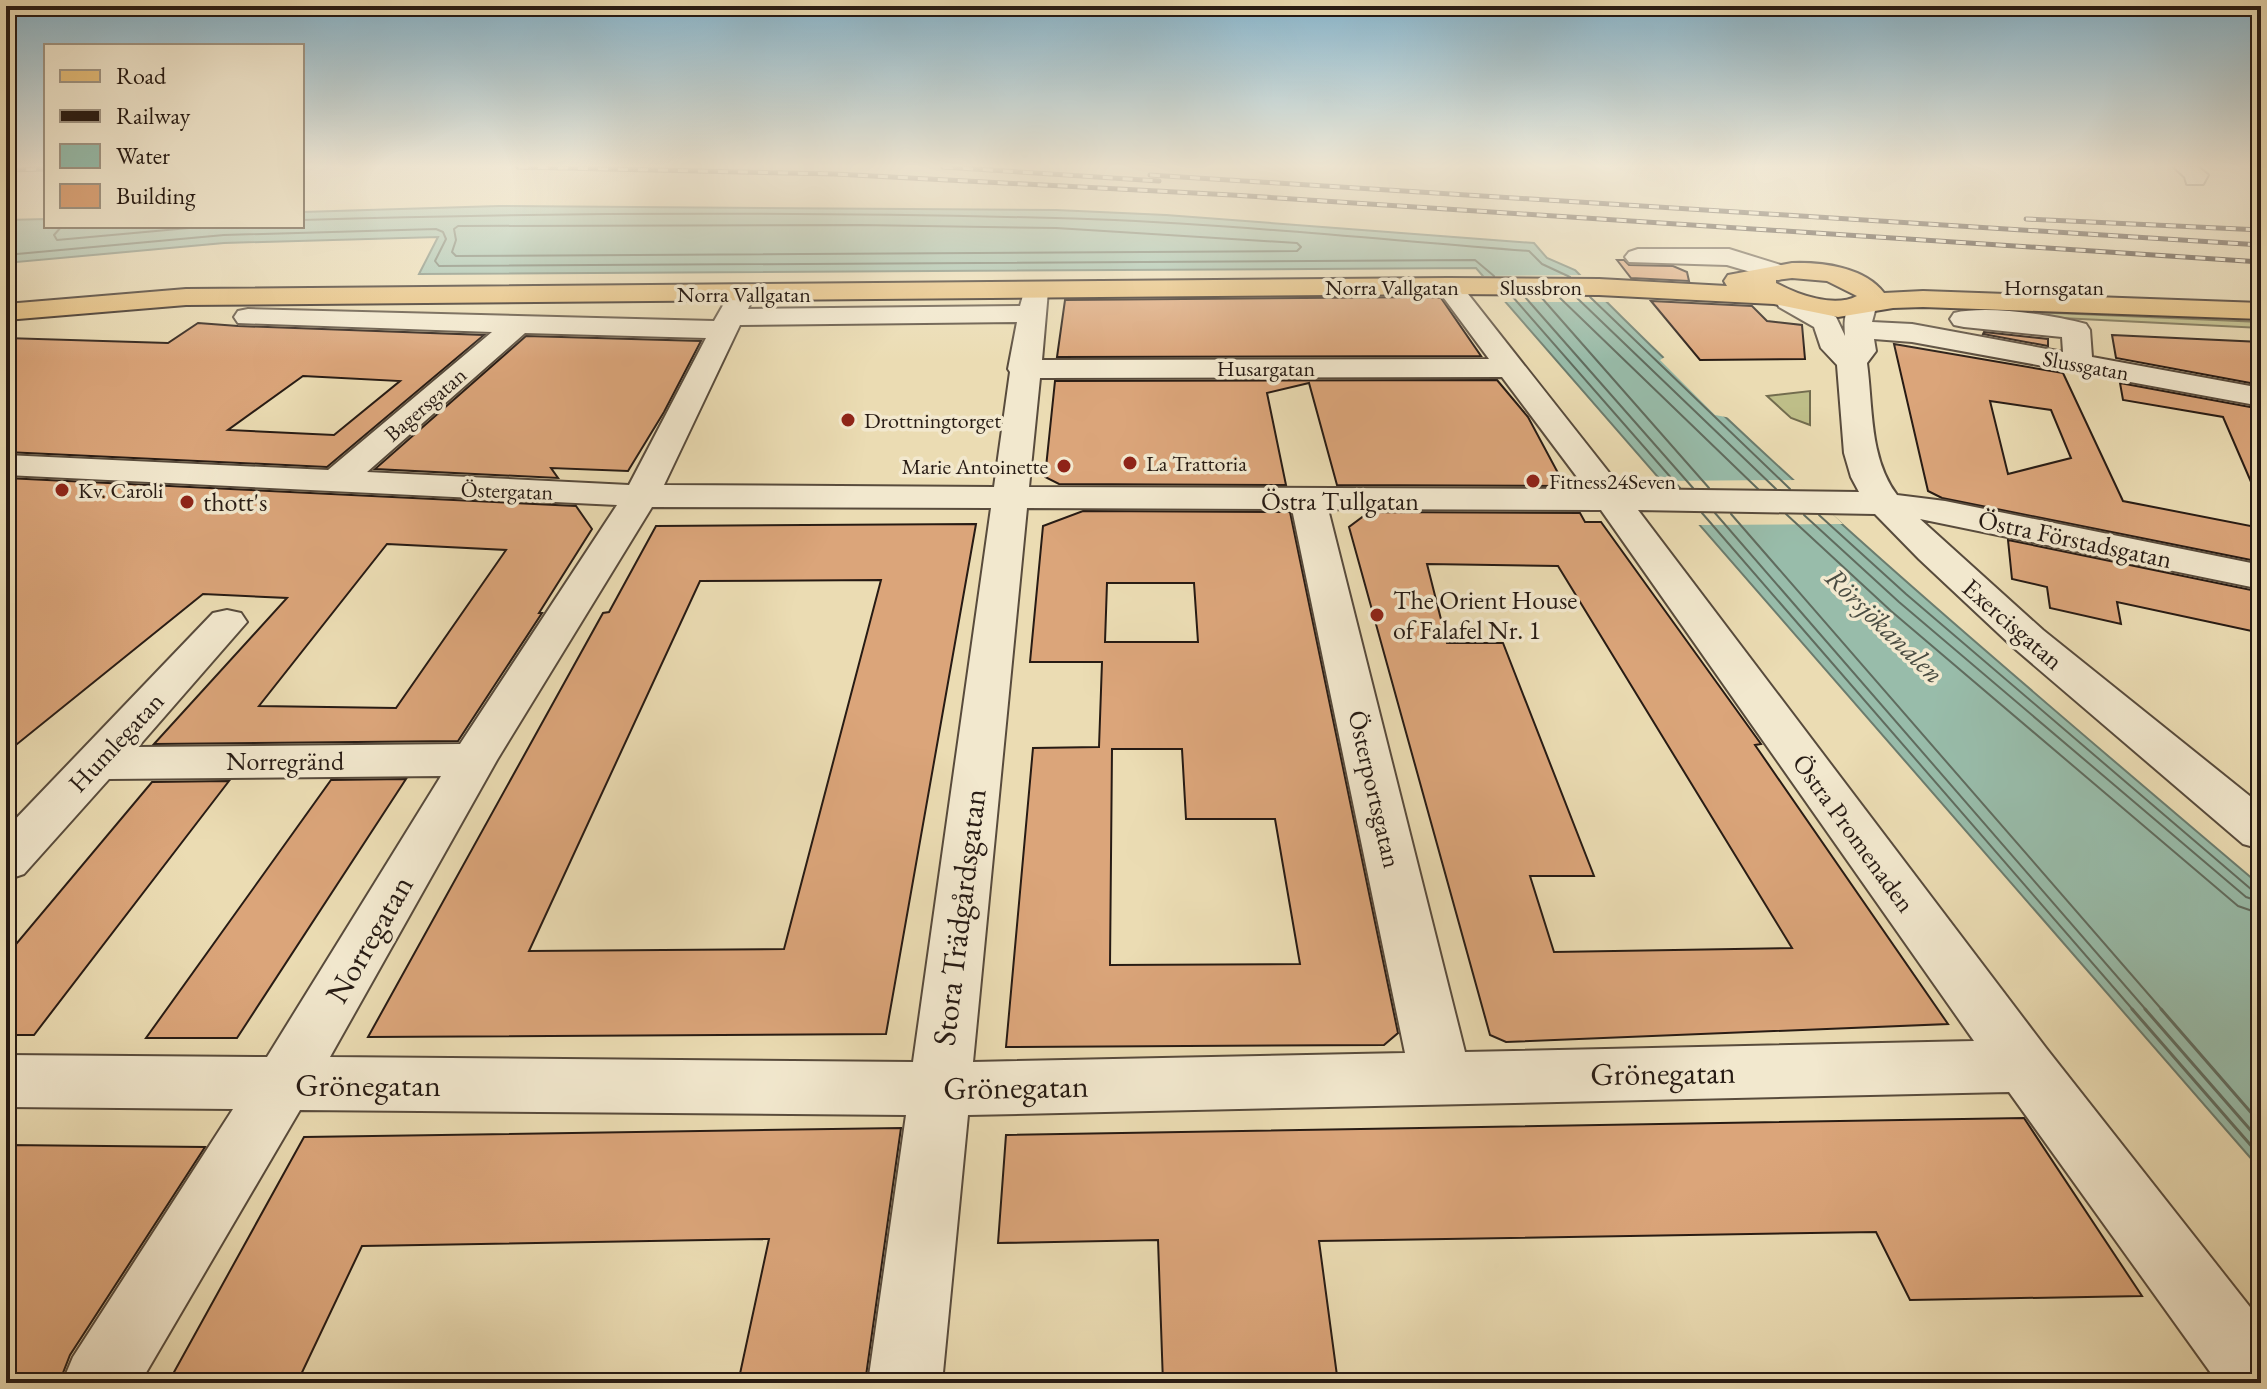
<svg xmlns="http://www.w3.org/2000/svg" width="2267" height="1389" viewBox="0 0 2267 1389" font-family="'EB Garamond',serif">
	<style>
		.green { fill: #bebe88; stroke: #726c4e; stroke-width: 2 }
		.water { fill: #98bcaa; stroke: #6b7c6e; stroke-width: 2 }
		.pier { fill: #ebdcb3 }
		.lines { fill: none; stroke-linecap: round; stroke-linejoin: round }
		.shore-far1 { stroke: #606c5f; stroke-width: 2 }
		.shore { stroke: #606c5f; stroke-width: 3 }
		.building { fill: #dba57a; stroke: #271b14; stroke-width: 2; fill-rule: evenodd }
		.minor-casing { stroke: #584b3c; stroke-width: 4 }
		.major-casing { stroke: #271b14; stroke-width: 4 }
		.minor { fill: #f2e8ce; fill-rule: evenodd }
		.major { fill: #e6be7a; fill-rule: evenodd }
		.rail-casing { stroke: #271b14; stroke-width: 5 }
		.rail { stroke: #f2e8ce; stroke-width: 3; stroke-dasharray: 10; stroke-linecap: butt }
		.poi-dot { fill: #8f2418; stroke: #f2e8ce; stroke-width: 3 }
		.labels { text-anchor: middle; stroke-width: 7; stroke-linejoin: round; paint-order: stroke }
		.far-street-label { font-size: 22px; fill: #271b14; stroke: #f2e8ce }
		.far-poi-label { font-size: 22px; fill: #271b14; stroke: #f2e8ce; text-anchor: start }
		.street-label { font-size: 26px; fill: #271b14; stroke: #f2e8ce }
		.poi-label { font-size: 26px; fill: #271b14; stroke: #f2e8ce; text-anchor: start }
		.water-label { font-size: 28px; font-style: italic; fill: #494b41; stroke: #f2e8ce }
		.near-street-label { font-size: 32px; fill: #271b14; stroke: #f2e8ce }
	</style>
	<rect width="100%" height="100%" fill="#ebdcb3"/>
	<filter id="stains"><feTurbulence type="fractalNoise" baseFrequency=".0025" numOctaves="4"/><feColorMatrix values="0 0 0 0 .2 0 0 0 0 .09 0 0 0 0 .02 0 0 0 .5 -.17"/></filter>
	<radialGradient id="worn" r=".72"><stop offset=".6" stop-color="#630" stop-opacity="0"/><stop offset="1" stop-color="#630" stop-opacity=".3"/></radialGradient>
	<!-- green -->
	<path class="green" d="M2033,312l228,10v6l-220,-11z
		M1810,391v34l-19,-7 -24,-22z"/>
	<!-- water -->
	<path class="water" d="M499,206l557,4 110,5 368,28 13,15 28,12c216,220 452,417 686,616v284l-785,-902 -1057,6 19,-37 -214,6 -218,20v-43l40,-1v7h256v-14z"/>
	<!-- pier -->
	<path class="pier" d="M1585,275l24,27h-109l-23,-26z
		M1668,355l30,29 33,34 -16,-3 -55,-55z
		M1796,480l47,44 -146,1 -39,-44z"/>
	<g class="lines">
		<!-- shore-far1 -->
		<path class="shore-far1" d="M302,220c251,-8 502,-8 753,-2 158,4 316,21 474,33l13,13 28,13
			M861,225l195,3 241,15 4,4 -4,4 -841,5 -4,-4 4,-12 -2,-11 4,-3z
			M62,226l-8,9 3,5 154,-14
			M6,255l218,-20 212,-6 7,3 3,7 -11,22 4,5 1036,-6 19,16
			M1512,296l168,192
			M1525,297l168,191
			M1541,297l168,191
			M1559,297l199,192
			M1576,297l200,192
			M1590,297l200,192
			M1702,513l432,498
			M1715,513l432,498
			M1731,514l432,497
			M1786,514l105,97 347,295 23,8
			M1804,515l95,87 347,295 15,5
			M1819,515l87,79 346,296 9,2"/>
		<!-- shore -->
		<path class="shore" d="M2132,1009l129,148
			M2145,1009l116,133
			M2161,1009l100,115"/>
	</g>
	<!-- building -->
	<path class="building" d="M1617,260h7l5,5 44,1 14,6 2,9 -58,-3z
		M1436,297l5,1 40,58 -424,1 8,-57z
		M1651,301l101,5 15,15 35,4 3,34 -105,1z
		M198,323l40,3 246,9 -157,132 -321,-15v-114l162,5zM303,376l97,5 -66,54 -106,-5z
		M1984,332l64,7v7l-65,-12z
		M2112,335l149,7v43l-145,-27z
		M526,336l175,5 -37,71 -36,59 -77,-3 7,10 -183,-9z
		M1894,344l169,29 60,128 138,27v34l-319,-64 -14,-7zM1990,401l61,9 20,48 -63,16z
		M1497,380l31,37 37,69 -228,-1 -28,-102 -42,10 19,92 -227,-1 -14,-7 10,-96z
		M2120,383l141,26v96l-38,-88 -100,-17z
		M6,478l570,28 16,23 -53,84h3l-84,128 -304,3 133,-146 -84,-4 -197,159zM387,544l119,6 -110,158 -137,-2z
		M1083,511l207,1 108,521 -14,12 -378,2 27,-299 66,-1 3,-85h-72l13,-136zM1107,583h87l4,59h-93zM1112,749h70l4,70h89l25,145 -190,1z
		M1369,512l211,1 5,9h16l160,222 -6,1 193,279 -442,18 -16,-7 -141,-508zM1427,564l131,2 234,382 -238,4 -24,-76h64l-91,-233h-56z
		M976,524l-90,510 -518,3 235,-424 6,-1 47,-86zM881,580l-97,369 -255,2 171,-370z
		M2008,540l253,52v41l-144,-31 4,22 -71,-16 -3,-21 -35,-8z
		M406,779l-169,259h-91l185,-258z
		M229,781l-195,254h-28v-79l146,-174z
		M2024,1118l118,178 -232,4 -34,-68 -557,9 19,142h-175l-5,-143 -160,3 8,-108z
		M901,1128l-36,255h-127l31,-144 -407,7 -65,137h-129l136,-246z
		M6,1145l199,2 -135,208 -11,28h-53z"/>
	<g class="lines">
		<!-- minor casing -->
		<g class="minor-casing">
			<path id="minor" d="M2174,167h24l10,8 -5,9h-16l-2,-7z
				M1638,249h91l58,18 4,5 -4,5 -9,3 -51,-15 -98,-3 -4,-5 4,-5z
				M1448,278l9,2 165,209 237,3 -8,-15 -7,-24 -7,-88 -16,-17 -7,-21 -35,-20 -3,-6 3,-6 10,-2 47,24 9,19c-1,-13 -1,-23 7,-35h20l4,6 -4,15 40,2 151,28 -1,-15 -98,-10 -10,-2 -4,-6 4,-6c34,-8 98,2 132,11l4,6 2,27 169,31v18l-349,-64 -38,-3 2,12 -9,12c6,44 2,95 30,132l48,6 316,64v24l-341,-70 123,111 218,175v44l-18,-5 -229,-196 -95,-89 -44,-45 -237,-4 408,538 215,273v62h-43l-209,-291 -1041,23 -26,268h-74l38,-268 -606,-5 -160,273h-78l11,-26 160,-248 -227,-2v-52l261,2 174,-281 -332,3 -85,95 -18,6v-51l207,-216 14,-3 14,3 6,9 -109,125 322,-3 157,-239 -611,-30v-20l322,15 164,-138 -254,-9 -4,-6 4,-6 10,-2 466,12 19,-33h18l4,6 -7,15 272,-3 6,-21h18l4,6 -6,69 447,-1 -54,-73 4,-6zM1017,322l-9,47 2,3 -16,115 -330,-2 76,-160zM525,333l181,5 -77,147 -262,-13zM1502,377l84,112 -557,-2 11,-109zM652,507l339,1 -78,554 -583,-5 167,-297zM1027,508l265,1 113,544 -432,9zM1328,509l273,1 373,531 -509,11z"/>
		</g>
		<!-- major casing -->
		<g class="major-casing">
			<path id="major" d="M1792,263c30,-1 73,4 92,30l39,-2 338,12v16l-338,-12 -30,1 -55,9 -64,-13 -175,-9 -151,-1 -1262,11 -180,15v-16l180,-15 1262,-11 151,1 128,7 -3,-5 4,-6zM1792,278l35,3 30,15c-23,12 -59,-1 -81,-13v-3z"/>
		</g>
		<!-- minor -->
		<use href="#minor" class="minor"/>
		<!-- major -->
		<use href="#major" class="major"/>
		<!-- rail casing -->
		<g class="rail-casing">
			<path id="rail" d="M518,167l317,7 397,21 1029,67
				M943,167l216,14
				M6,170l40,-1
				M1150,175l1111,70
				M2026,219l235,11"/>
		</g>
		<!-- rail -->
		<use href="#rail" class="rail"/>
	</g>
	<!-- sky -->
	<linearGradient id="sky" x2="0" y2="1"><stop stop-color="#88b7cf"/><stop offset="0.46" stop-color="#f6efdd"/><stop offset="1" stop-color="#f6efdd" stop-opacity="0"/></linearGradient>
	<rect width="2267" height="361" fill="url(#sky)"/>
	<!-- markers -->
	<g class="poi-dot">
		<circle cx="848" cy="420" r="8"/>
		<circle cx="1130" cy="463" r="8"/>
		<circle cx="1064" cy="466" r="8"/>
		<circle cx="1533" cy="481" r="8"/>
		<circle cx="62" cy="490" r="8"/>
		<circle cx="187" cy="502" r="8"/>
		<circle cx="1377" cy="615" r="8"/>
	</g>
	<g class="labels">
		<!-- far-street labels -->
		<g class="far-street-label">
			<text x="1392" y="295">Norra Vallgatan</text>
			<text x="1541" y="295">Slussbron</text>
			<text x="2054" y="295">Hornsgatan</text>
			<text x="744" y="302">Norra Vallgatan</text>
			<text transform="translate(2086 365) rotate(10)" y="8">Slussgatan</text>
			<text x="1266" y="376">Husargatan</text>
			<text transform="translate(425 404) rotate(-41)" y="8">Bagersgatan</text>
			<text transform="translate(507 490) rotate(2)" y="8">Östergatan</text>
		</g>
		<!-- far-poi labels -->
		<g class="far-poi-label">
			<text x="864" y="428">Drottningtorget</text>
			<text x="1146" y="471">La Trattoria</text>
			<text x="1048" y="474" text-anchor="end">Marie Antoinette</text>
			<text x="1549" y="489">Fitness24Seven</text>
			<text x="78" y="498">Kv. Caroli</text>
		</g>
		<!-- street labels -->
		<g class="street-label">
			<text x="1340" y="510">Östra Tullgatan</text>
			<text transform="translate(2075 539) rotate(12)" y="9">Östra Förstadsgatan</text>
			<text transform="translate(2013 624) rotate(41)" y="9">Exercisgatan</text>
			<text transform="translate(116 742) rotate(-47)" y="9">Humlegatan</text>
			<text x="285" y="770">Norregränd</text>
			<text transform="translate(1375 789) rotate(77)" y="9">Österportsgatan</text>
			<text transform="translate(1854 833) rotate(54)" y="9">Östra Promenaden</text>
		</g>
		<!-- poi labels -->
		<g class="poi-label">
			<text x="203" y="511">thott's</text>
			<text x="1393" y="609">The Orient House<tspan x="1393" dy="30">of Falafel Nr. 1</tspan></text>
		</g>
		<!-- water labels -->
		<g class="water-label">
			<text transform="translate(1885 625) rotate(44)" y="10">Rörsjökanalen</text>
		</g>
		<!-- near-street labels -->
		<g class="near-street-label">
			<text transform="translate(959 917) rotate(-83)" y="11">Stora Trädgårdsgatan</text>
			<text transform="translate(369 939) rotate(-60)" y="11">Norregatan</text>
			<text transform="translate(1663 1073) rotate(-1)" y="11">Grönegatan</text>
			<text x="368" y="1096">Grönegatan</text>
			<text transform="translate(1016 1087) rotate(-1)" y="11">Grönegatan</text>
		</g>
	</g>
	<!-- margin -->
	<rect width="2267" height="1389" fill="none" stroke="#ebdcb3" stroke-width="32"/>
	<rect x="8" y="8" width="2251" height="1373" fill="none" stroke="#271b14" stroke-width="4"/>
	<rect x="16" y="16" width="2235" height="1357" fill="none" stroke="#271b14" stroke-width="2"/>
	<!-- legend -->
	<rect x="44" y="44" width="260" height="184" fill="#f2e8ce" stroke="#a19684" stroke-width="2"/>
	<rect x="60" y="70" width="40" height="12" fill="#e6be7a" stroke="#a19684" stroke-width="2"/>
	<text x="116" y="84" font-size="24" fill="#271b14">Road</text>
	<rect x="60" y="110" width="40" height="12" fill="#271b14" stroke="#a19684" stroke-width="2"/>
	<text x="116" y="124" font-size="24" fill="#271b14">Railway</text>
	<rect x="60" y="144" width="40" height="24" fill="#98bcaa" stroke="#a19684" stroke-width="2"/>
	<text x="116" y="164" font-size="24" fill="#271b14">Water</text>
	<rect x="60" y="184" width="40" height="24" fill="#dba57a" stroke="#a19684" stroke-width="2"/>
	<text x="116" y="204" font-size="24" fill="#271b14">Building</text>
	<rect width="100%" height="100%" filter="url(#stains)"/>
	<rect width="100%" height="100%" fill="url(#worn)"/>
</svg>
